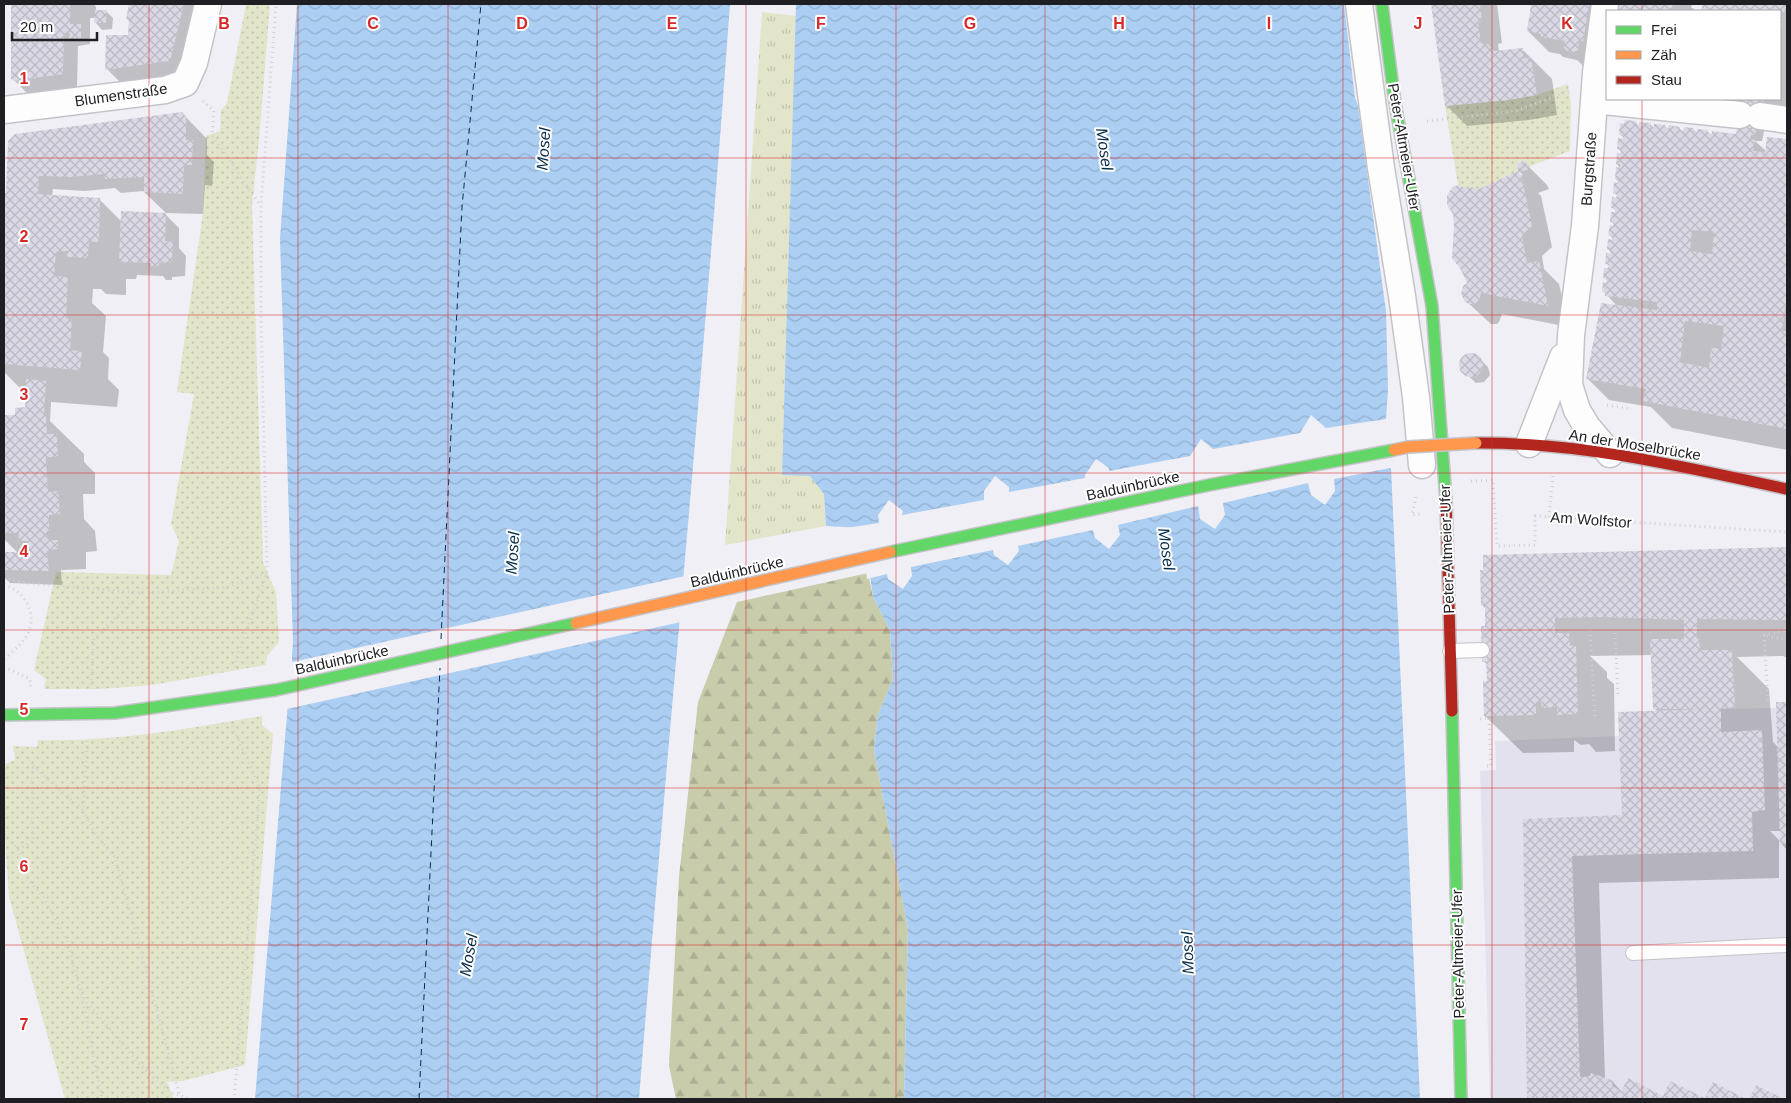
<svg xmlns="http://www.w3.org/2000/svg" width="1791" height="1103" viewBox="0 0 1791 1103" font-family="Helvetica,sans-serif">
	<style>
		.built { fill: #e3e1ee }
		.grass { fill: url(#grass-tufts) }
		.forest { fill: url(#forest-firs) }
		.park { fill: url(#park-dots) }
		.water { fill: url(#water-waves) }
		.pier { fill: #f0eff5 }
		.shadow { fill: #0003; fill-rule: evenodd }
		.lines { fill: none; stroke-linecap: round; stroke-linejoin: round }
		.ferry { stroke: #062c4c; stroke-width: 1; stroke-dasharray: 6 5; stroke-linecap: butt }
		.building { fill: url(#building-cross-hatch); fill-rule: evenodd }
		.lane-casing { stroke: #c4c3c8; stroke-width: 16 }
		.street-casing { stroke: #c4c3c8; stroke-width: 29 }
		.fast-casing { stroke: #c4c3c8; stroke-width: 14 }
		.jam-casing { stroke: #c4c3c8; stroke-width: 14 }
		.path { stroke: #d1d0d2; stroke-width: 3; stroke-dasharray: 1 4; stroke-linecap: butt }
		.lane { stroke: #fdfdfe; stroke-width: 14 }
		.street { stroke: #fdfdfe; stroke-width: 26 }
		.fast { stroke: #63d668; stroke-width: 11 }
		.jam { stroke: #b3261e; stroke-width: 11 }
		.fast-bridge-casing { stroke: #c4c3c8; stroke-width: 14; stroke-linecap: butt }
		.slow-bridge-casing { stroke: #c4c3c8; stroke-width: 14; stroke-linecap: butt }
		.fast-bridge { stroke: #63d668; stroke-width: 11 }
		.slow-bridge { stroke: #ff974d; stroke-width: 11 }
		.grid { fill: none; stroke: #d62828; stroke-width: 1; stroke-opacity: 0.55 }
		.labels { text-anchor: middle; stroke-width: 4; stroke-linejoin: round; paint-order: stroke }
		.street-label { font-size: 15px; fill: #1f1e23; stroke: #fff }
		.water-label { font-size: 16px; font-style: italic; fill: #062c4c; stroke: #fff }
		.grid-label { font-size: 16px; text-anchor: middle; font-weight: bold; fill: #d62828; stroke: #fff; stroke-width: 4; stroke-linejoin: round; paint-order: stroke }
	</style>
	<defs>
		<pattern id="grass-tufts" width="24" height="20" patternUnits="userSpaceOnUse" patternTransform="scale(1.25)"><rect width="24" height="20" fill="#e2e5ca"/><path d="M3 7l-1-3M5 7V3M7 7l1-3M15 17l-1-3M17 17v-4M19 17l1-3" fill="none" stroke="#c1c4ad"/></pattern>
		<pattern id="forest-firs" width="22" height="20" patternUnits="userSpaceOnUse" patternTransform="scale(1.25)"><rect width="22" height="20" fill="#c9ccab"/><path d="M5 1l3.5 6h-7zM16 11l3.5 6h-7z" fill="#acaf93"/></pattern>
		<pattern id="park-dots" width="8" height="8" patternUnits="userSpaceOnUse" patternTransform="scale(1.25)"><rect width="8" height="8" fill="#e2e5ca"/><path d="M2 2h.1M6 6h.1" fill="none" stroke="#c1c4ad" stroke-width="1.8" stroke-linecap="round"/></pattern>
		<pattern id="water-waves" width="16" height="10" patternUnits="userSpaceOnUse" patternTransform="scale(1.25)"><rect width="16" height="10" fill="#abcef2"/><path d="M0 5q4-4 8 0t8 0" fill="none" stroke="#93b0cf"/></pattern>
		<pattern id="building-cross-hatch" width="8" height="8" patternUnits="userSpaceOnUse" patternTransform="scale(1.25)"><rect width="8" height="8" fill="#dad8e4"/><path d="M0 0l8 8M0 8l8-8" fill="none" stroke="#bbb9c3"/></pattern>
	</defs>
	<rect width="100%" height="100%" fill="#f0eff5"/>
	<!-- built -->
	<path class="built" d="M1777,708l3,136h7v255h-297l-10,-328 16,-1 -1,-29 124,-5 102,-27z"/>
	<!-- grass -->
	<path class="grass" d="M762,12l34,4 -14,459h28l14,19 2,32 -101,19z"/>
	<!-- forest -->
	<path class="forest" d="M868,573l5,24 17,33 3,49 -15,36 -4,35 34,179 -4,170h-228l-7,-33 10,-189 19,-175 39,-100z"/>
	<!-- park -->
	<path class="park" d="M246,4h24l-11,137 -7,65 11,356 13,30 3,50 -12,14 -1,9 -114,20 -52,4h-56l2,-10 -12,-9 22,-98 115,3 8,-34 -8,-17 23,-130 -17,-2 26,-179 3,-77 14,-5 1,-21 6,-7z
		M1568,84l3,20 -1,47 -42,16 -2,-5 -6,-1 -4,5 2,5 -39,18 -8,-2 -4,2 -9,-4 -13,-79 63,-6 29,-5z
		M262,716v9l11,9 -28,331 -62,16 -16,1 7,17h-109l-56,-202 -5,-76v-56l11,-6 -2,-13 24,1 1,-7c76,2 149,-11 224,-24z"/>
	<!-- water -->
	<path class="water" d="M297,4h433c-26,365 -62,730 -91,1095h-384l38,-457 -13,-403z
		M796,4h548l11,94 3,8 28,205 2,79 -2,29 5,49 29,631h-516l4,-170 -34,-179 4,-35 15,-36 -3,-49 -17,-33 -10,-69 -37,-2 -2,-32 -14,-18 -28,-1z"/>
	<!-- pier -->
	<path class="pier" d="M1389,414l4,58 -3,-4 -56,11 1,12 -10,14 -14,-10 -3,-12 -85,20 2,12 -10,14 -15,-10 -2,-13 -80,19 2,10 -11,14 -14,-11 -2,-8 -75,16 1,5 -11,14 -14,-10 -1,-5 -82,17 1,9 -9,13 -15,-10 -1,-5 -20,5 -6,-49 -22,-1 40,-6 -1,-8 11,-15 14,11 -1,4 82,-15v-9l11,-15 14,11v5l76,-14v-3l11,-16 13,9v3l81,-15 11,-17 12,10 87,-16 11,-18 15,13 60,-9z
		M685,576l-4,46 -394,87 -1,15 -3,2 7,-75 2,1v10z"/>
	<!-- shadow -->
	<path class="shadow" d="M13,4h81l2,3v4h10l7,7 -1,11 -10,1 -6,-7v-5h-6v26l-12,2 -1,42 -48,7 -17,-17z
		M130,4h71l-17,70 -63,9 -14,-14 22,-33 1,-14 -3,-3z
		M1431,4h66l5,39 -4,1 1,8 23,-3 30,30 5,36 -28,5 -62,6 -21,-21 -13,-99z
		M1533,4h80l-23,68 -13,-12 -14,-3 -3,-3 -11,-2 -21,-21z
		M1620,4h72l-1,3 5,4h-77z
		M1704,4h83v120l-21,-2 -4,19h-7l11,10 2,-13 19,3v309l-115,-22 -21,-21 -42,-7 -21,-21 29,-73 -14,-15 5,-10 -3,-3 4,-9 1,-2 -4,-4 5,-8v-3l-3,-3 5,-11 -4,-3 5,-8 1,-2 -4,-4 5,-10 -3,-3 4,-9 1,-3 -4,-3 5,-11 -3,-3 5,-9 -4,-6 5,-11 -3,-4 7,-9 -6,-6 15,-12 5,5 10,-3 5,5 10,-3 4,5 10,-3 5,5 10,-3 4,4 9,-3 6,6 24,-3 3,-14 -108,-21h148v-88h-78z
		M182,113l25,26v16l7,7 -2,24 -7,-1 -2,29 -37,-1 -23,-22 -22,2 -6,-5 -30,3 -32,-2 -1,8 48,3 22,22 43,-8 14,14v20l7,8 -1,20 -13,1v3h-6l-3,-4 -26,-1 -1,4h-10v16l-20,-1 -5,-5h-8l-1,14 14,13 -3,36 6,6 -1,21 11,11 -2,17 -66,-5 -1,19 34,33v8l11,11v21h-12l1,25 11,12 2,20 -11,1v17l-25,1 1,15 -52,-2 -6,-6v-23l14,-1 -14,-14v-123h14l9,-8v-13l-23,-23v-148l2,-30h4l-1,-52z
		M1525,163l22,22 2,4 -11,4 3,3 11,51 -10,9 2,13 15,15 10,43 -67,-13 -3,8 -2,2h-6l-25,-23 2,-18 -13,-57 -1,-13 -6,-8 -1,-5 3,-9 29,-1 44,-15 -3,-3z
		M1475,354l13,13 2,8 -6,7 -8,1 -14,-13 -1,-8 5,-7z
		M1787,548v110l-4,-2 -46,1 32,32 4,53 6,6 -1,-44 9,-1v147l-8,-9v37l-180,5 6,196 8,3 9,10 41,6 8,-16 34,17h-176l-5,-279 101,-3 33,-105 -4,-4 -2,-53 -62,1 17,16v6l7,6 1,67 -19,1 -7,-8 -8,1 -7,-5v12l-51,1 -38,-37 3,-34v-17l-5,-4 4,-34 -1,-18 -4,-4 2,-48zM1770,831h11v11z"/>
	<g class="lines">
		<!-- ferry -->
		<path class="ferry" d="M441,639l21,-432 19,-203
			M419,1099l21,-431"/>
	</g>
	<!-- building -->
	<path class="building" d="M11,4h59v20h11v14h-12l1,-5h-6l-1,41 -49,7 -3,-2z
		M129,4h55l-14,57 -65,9 1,-35h22l1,-15 -3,-1z
		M1431,4h49l2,18 -4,1 3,20 7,1 6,7 29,-3v10l8,-1 6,38 -29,5 -63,6z
		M1531,4h58l-6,38h-4l-1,8 -4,2h-6l-4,-4 1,-7 -24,-4v-3l-14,-3z
		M1619,4h54l-2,7h-53z
		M1703,4h83l-2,9 -4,-2h-79z
		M95,10h12l-1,13h-12z
		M1780,16l3,1 -2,12h-1z
		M1744,99h20l-9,36h-4l-1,4 5,1 -2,11 12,1 2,-15 20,2v155l-5,37h5v98l-144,-28 3,-12 -60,-10 15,-76 56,7v-8l-52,-6v-4l-3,-1 1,-9 3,1 1,-4 -4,-1 1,-10h4l1,-4h-4l1,-11 4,1v-4l-3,-1 1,-10 4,1v-4l-4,-1 2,-10 3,1 1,-4h-4l1,-10h4v-3l-4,-1 1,-11 4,1 1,-4 -4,-1 1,-11 4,1v-4h-3l1,-12 4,1v-4h-4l1,-11h4l1,-3 -5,-1 1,-11 5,1v-4h-4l1,-12 4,1 1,-4 11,1 -1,4h4v-3l12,1 -1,4h4v-3l11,1v3l3,1 1,-4 11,2v3l3,1 1,-4 10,1v4h3v-3l11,1 -1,3 2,1h3v-3l24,3zM1692,230l22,2 -2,22 -22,-3zM1685,321l39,5 -3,23 -10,-2 -2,21 -29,-6z
		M182,112l4,5v23h7l-1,25h-8l-1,29 -39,-2v-15l-39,2 -1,-5 -33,3 -32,-1 -1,18 62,4 -1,44h-10l-1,16 -21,-1 1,-6 -12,1 -2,24 14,1 -2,42h6l-2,31 12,1 -2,19 -76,-6v-171h2l2,-52 7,-7z
		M1522,161l4,1 3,7 -11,4 3,1 11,52 -10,9 5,28 12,-2 9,45 -67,-13 -2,8 -3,3h-7l-4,-2 -4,-8 2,-8 4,-3 -6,-13 -9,-12 2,-32 -1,-12 -6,-9v-10l6,-8 5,-2 9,4 4,-2 8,2 39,-18 -1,-7z
		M121,211l45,2 -1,28h8l-1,21 -13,1 -1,4 -7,-1v-3l-32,-1z
		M1459 365a12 12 0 1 1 24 0a12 12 0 1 1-24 0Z
		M26,379l20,2 -2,34h2l1,19h10l1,23h-12l2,35 10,-1 2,23 -11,1v17h-2v6l2,2h9v9l-9,1 -2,1 2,20 -45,-1v-18h15v3l9,-2 -1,-12h-9l1,-8h-15v-118h11v-7l10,-1z
		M1787,547v73l-90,-1v20h2l1,11h32l3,57 -14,2v23l41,-2 3,80 -13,2 1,39 -181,5 8,221 10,-1 1,-3 23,8 -2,4 9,7 7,-14 35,18 7,-15 35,17 8,-16 33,17h-219l-4,-280 99,-4 -4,-103 85,-3h-50l-3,-70h34v-19l-83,-3 -46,1v15h14l1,13 6,-1 2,69 -21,1v-8l-15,1 -1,-6h-5v13l-52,1 -1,-35h4l-1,-20 -4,1 -1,-36h4v-20h-4l-1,-36h3v-15z
		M1776,702h11v142h-7z
		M1756,1085l28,14h-35z"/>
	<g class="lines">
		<!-- lane casing -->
		<g class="lane-casing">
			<path id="lane" d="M1450,651l32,-1
				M1633,953l154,-8"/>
		</g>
		<!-- street casing -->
		<g class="street-casing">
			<path id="street" d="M1359,4l22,164 21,128 14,101 6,68
				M1605,4l-9,69 -11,153 -14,109 -2,50 8,25 10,17 23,27
				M1594,100l146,15
				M4,110l161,-20 20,-7 9,-20 14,-59
				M1760,116l27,4
				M1529,444l34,-87"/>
		</g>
		<!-- fast casing -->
		<g class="fast-casing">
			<path id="fast" d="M1382,4l13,99 37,203 14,195
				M1452,711l9,388"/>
		</g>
		<!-- jam casing -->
		<g class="jam-casing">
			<path id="jam" d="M1476,443c105,-1 209,24 311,46
				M1446,501l6,210"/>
		</g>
		<!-- path -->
		<path class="path" d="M203,101l11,10 -2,24 48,70
			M1427,121l89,-10 53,-20
			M1607,405l25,4
			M1471,481l22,-1 4,66 38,-1v-29l252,16
			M1416,497l-4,18 9,-1
			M1549,517l4,-41
			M4,578l21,5 116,10 88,-6 21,-10 17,-3
			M4,585c22,6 35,31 22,52 -5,8 -15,16 -22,22
			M1590,630l5,87
			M1615,633l3,64
			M1764,635l4,66
			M1764,635l23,-5
			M1767,636l20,4
			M4,667l26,12 1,8
			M236,667v-6l31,-88 -6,-257v-110l15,-202
			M91,685l3,-46 47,-46
			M1480,719l9,-1 2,48h-5
			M232,726l28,61 -26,312
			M87,741l-4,70 12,23 20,23 65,239
			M33,766l50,44
			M4,835l14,14 11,31 14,16 24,44 15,56 58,69 30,27 20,7
			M18,849l15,-7v-76
			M82,997l20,102"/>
		<!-- lane -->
		<use href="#lane" class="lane"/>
		<!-- street -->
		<use href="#street" class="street"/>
		<!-- fast -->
		<use href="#fast" class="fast"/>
		<!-- jam -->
		<use href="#jam" class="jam"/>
		<!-- fast-bridge casing -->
		<g class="fast-bridge-casing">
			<path id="fast-bridge" d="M890,552l319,-67 185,-35
				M4,715l111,-2 161,-23 300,-67"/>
		</g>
		<!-- slow-bridge casing -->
		<g class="slow-bridge-casing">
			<path id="slow-bridge" d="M1394,450l14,-3 68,-4
				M576,623l314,-71"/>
		</g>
		<!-- fast-bridge -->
		<use href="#fast-bridge" class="fast-bridge"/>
		<!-- slow-bridge -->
		<use href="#slow-bridge" class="slow-bridge"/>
	</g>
	<!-- grid -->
	<path class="grid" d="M149,4v1095M298,4v1095M448,4v1095M597,4v1095M746,4v1095M896,4v1095M1045,4v1095M1194,4v1095M1343,4v1095M1492,4v1095M1642,4v7M1642,99v1000M4,158h1783M4,315h1783M4,473h1783M4,630h1783M4,788h1783M4,945h1783"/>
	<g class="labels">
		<!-- street labels -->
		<g class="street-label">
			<text transform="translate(121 95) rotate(-8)" y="5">Blumenstraße</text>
			<text transform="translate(1404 147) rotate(80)" y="5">Peter-Altmeier-Ufer</text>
			<text transform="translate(1589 169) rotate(-86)" y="5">Burgstraße</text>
			<text transform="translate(1635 445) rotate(9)" y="5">An der Moselbrücke</text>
			<text transform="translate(1133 486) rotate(-12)" y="5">Balduinbrücke</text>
			<text transform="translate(1591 520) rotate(4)" y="5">Am Wolfstor</text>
			<text transform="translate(1447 549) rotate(-92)" y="5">Peter-Altmeier-Ufer</text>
			<text transform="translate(737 572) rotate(-13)" y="5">Balduinbrücke</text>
			<text transform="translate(342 660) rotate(-12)" y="5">Balduinbrücke</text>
			<text transform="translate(1458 954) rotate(-91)" y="5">Peter-Altmeier-Ufer</text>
		</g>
		<!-- water labels -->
		<g class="water-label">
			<text transform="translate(543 149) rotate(-86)" y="6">Mosel</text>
			<text transform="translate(1105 149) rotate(82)" y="6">Mosel</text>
			<text transform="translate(1167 549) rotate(82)" y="6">Mosel</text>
			<text transform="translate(512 553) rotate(-86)" y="6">Mosel</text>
			<text transform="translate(1187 953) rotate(-92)" y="6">Mosel</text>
			<text transform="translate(468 955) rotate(-80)" y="6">Mosel</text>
		</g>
	</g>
	<g class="grid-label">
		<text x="224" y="29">B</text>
		<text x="373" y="29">C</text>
		<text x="522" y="29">D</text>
		<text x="672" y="29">E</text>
		<text x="821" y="29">F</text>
		<text x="970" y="29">G</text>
		<text x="1119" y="29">H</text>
		<text x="1269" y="29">I</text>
		<text x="1418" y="29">J</text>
		<text x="1567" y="29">K</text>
		<text x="24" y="84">1</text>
		<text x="24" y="242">2</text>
		<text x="24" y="400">3</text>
		<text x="24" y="557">4</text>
		<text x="24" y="715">5</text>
		<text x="24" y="872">6</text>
		<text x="24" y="1030">7</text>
	</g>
	<!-- border -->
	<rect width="1791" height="1103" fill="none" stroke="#1f1e23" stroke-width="10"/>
	<!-- legend -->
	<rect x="1606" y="10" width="175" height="90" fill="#ffffff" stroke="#a5a5a7"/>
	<rect x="1616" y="26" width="25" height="8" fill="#63d668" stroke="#a5a5a7"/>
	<text x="1651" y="35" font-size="15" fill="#1f1e23">Frei</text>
	<rect x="1616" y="51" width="25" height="8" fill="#ff974d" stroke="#a5a5a7"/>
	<text x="1651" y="60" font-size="15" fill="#1f1e23">Zäh</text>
	<rect x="1616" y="76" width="25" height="8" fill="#b3261e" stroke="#a5a5a7"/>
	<text x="1651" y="85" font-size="15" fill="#1f1e23">Stau</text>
	<!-- scale -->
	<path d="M12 32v8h85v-8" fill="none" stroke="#1f1e23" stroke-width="2.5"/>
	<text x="20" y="32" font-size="15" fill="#1f1e23" stroke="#ffffff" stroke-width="4" paint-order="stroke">20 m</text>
</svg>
